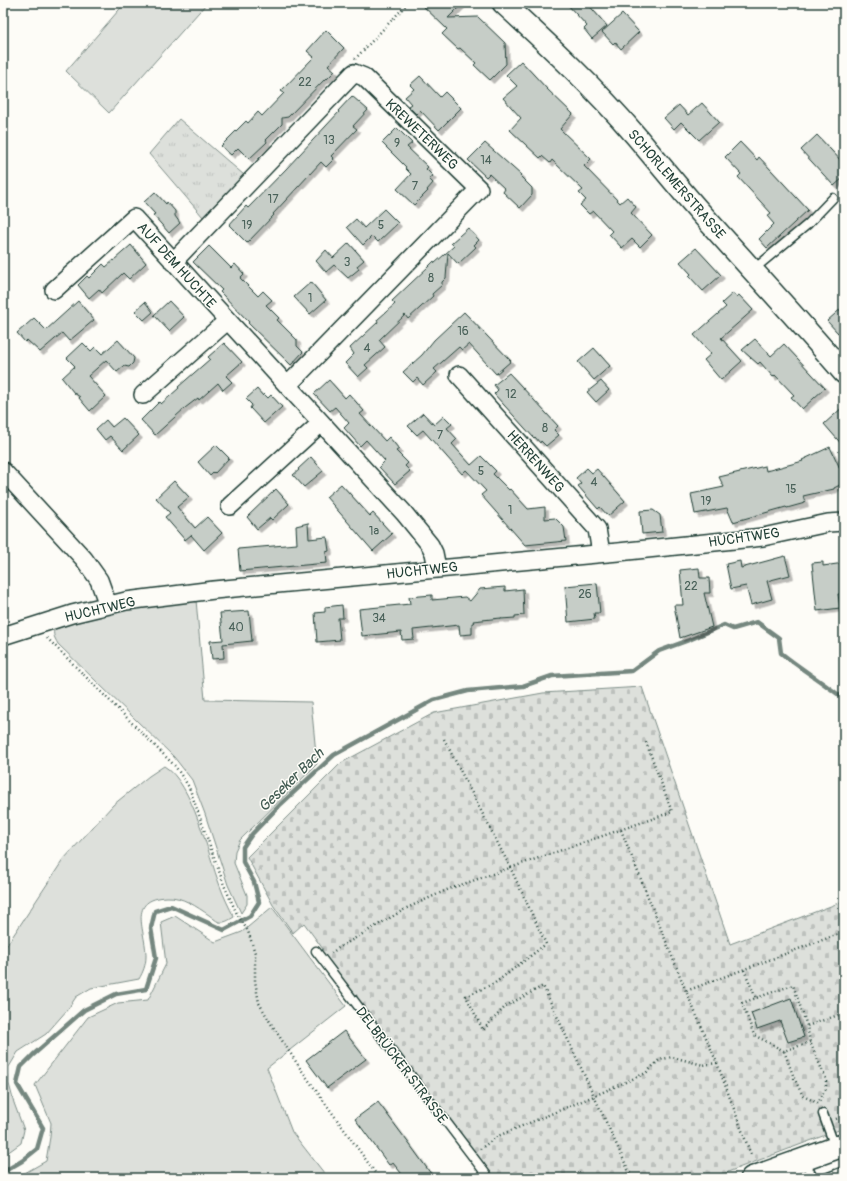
<svg xmlns="http://www.w3.org/2000/svg" width="847" height="1181" viewBox="0 0 847 1181" font-family="Pangolin,sans-serif">
	<style>
		.grass { fill: #dde0db; stroke: #7e8e88 }
		.cemetery { fill: url(#cemetery-stones); stroke: #7e8e88 }
		.park { fill: url(#park-tufts); stroke: #7e8e88 }
		.lines { fill: none; stroke-linecap: round; stroke-linejoin: round }
		.stream { stroke: #75877f; stroke-width: 4.5 }
		.building { fill: #c6cdc7; stroke: #1f3d34; filter: url(#shadow) }
		.service-casing { stroke: #1f3d34; stroke-width: 11 }
		.minor-casing { stroke: #1f3d34; stroke-width: 20 }
		.tertiary-casing { stroke: #1f3d34; stroke-width: 24 }
		.secondary-casing { stroke: #1f3d34; stroke-width: 25 }
		.path { stroke: #1f3d34; stroke-width: 2.5; stroke-dasharray: 1 3; stroke-linecap: butt }
		.service { stroke: #fdfcf7; stroke-width: 8 }
		.minor { stroke: #fdfcf7; stroke-width: 17 }
		.tertiary { stroke: #fdfcf7; stroke-width: 21 }
		.secondary { stroke: #fdfcf7; stroke-width: 22 }
		.labels { text-anchor: middle; stroke-width: 3; stroke-linejoin: round; paint-order: stroke }
		.number-label { font-size: 12px; fill: #496159 }
		.street-label { font-size: 14px; fill: #1f3d34; stroke: #fdfcf7 }
		.water-label { font-size: 15px; font-style: italic; fill: #435c53; stroke: #fdfcf7 }
	</style>
	<defs>
		<pattern id="cemetery-stones" width="16" height="16" patternUnits="userSpaceOnUse"><rect width="16" height="16" fill="#dde0db"/><path d="M2 7V4a2 2 0 0 1 4 0v3zM10 15v-3a2 2 0 0 1 4 0v3z" fill="#bdc1bd"/></pattern>
		<pattern id="park-tufts" width="24" height="20" patternUnits="userSpaceOnUse"><rect width="24" height="20" fill="#dde0db"/><path d="M3 7l-1-3M5 7V3M7 7l1-3M15 17l-1-3M17 17v-4M19 17l1-3" fill="none" stroke="#bdc1bd"/></pattern>
		<filter id="shadow"><feDropShadow dx="3.5" dy="3.5" stdDeviation="0" flood-color="#0004"/></filter>
	</defs>
	<rect width="100%" height="100%" fill="#fdfcf7"/>
	<filter id="ink" filterUnits="userSpaceOnUse"><feTurbulence type="fractalNoise" baseFrequency=".025" numOctaves="2"/><feDisplacementMap in="SourceGraphic" scale="8" xChannelSelector="R" yChannelSelector="G"/><feConvolveMatrix kernelMatrix="1 2 1 2 8 2 1 2 1" color-interpolation-filters="sRGB"/></filter>
	<g filter="url(#ink)">
		<!-- grass -->
		<path class="grass" d="M125,3h82l-98,110 -43,-42z
			M196,600l9,100 106,2 6,62 -77,76 -5,11 -1,12 13,32v9l-6,9 -13,-28 -23,-71 -13,-34 -18,-23 -116,-113c-4,-7 -7,-12 -1,-19l62,-16z
			M164,766c29,17 44,89 56,120 4,11 9,21 14,31 -5,3 -9,6 -15,5 -3,-1 -7,-5 -10,-7 -12,-8 -27,-19 -42,-18 -41,2 -21,33 -21,59 0,9 -3,16 -7,23l-48,9 -15,9 -8,12 -22,25 -28,18 -9,15v17l5,19 10,27 -3,13 -18,13v-205l60,-91 50,-55 36,-29z
			M272,907l74,99 -79,62 25,64 36,46h-312l30,-17 4,-24 1,-14 -16,-38 53,-68 30,-14 30,-3 18,-36 -5,-42 14,-6 40,26 27,-10z"/>
		<!-- cemetery -->
		<path class="cemetery" d="M642,687l88,257 114,-43v227l-132,50h-220l-172,-226 3,-3 -19,-26 -11,10 -20,-28 -26,-48 94,-94 93,-50 109,-20z"/>
		<!-- park -->
		<path class="park" d="M179,119l65,56 -41,42 -54,-63z"/>
		<g class="lines">
			<!-- stream -->
			<path class="stream" d="M3,1172l19,-11 15,-12 6,-21 -26,-44 4,-17 12,-12 51,-45 32,-16 30,-5 10,-31 -5,-30 4,-17 16,-5 53,24 26,-14 9,-14 -5,-20 -11,-20v-15l9,-13 29,-30 53,-49 100,-55 34,-9 55,-5 29,-10 80,-5 27,-20 30,-11 35,-15 9,4 24,-7 22,16 2,15c20,16 43,30 63,46"/>
		</g>
		<!-- building -->
		<path class="building" d="M420,3h43l-15,15 30,-1 27,26 1,21 -16,16 -16,-15 2,-2 -16,-15 -2,1 -16,-15 5,-5z
			M566,3h21l20,23 -15,13 -8,-10 3,-3z
			M622,14l17,18 -18,17 -6,-7 -2,2 -11,-12z
			M326,30l18,18 -16,17 7,6 -8,8 -1,-1 -38,39 -6,1v6l-16,16 1,2 -18,17 -11,-11 -7,7 -10,-9 25,-25 2,2 10,-11 4,4 22,-23 -3,-2 33,-34 -7,-6z
			M521,61l26,28 26,25 -13,15 31,30 -7,7 36,37 7,-6 9,10 -5,6 21,22 -12,12 -8,-8 -10,9 -13,-14 3,-3 -19,-20 -4,3 -9,-9 6,-5 -7,-7 4,-3 -31,-30 -2,3 -8,-7 -2,2 -30,-28 11,-12 -18,-20 14,-12 -11,-11z
			M420,76l20,21 5,-5 16,16 -22,22 -19,-20 -4,4 -8,-8 3,-2 -6,-7 9,-8 -4,-4z
			M352,96l16,14 -15,16 4,3 -26,27 3,3 -8,8 -5,-5 -48,52 1,1 -27,28 -18,-18 17,-19 2,2 38,-39 53,-57 -1,-1z
			M702,103l17,19 -20,18 -18,-18 -7,7 -10,-11 15,-13 9,10z
			M397,128l15,15 -5,4 21,20 -2,2 7,7 -4,3 4,4 -6,7 1,1 -14,14 -17,-16 14,-15 -6,-6 1,-1 -24,-24z
			M817,135l27,29v13l-10,9 -33,-36z
			M740,142l17,18 2,-3 49,53 -41,38 -8,-9 15,-15 -7,-8 4,-3 -33,-36 3,-3 -16,-17z
			M485,143l36,32 -1,1 12,12v7l-12,13 -17,-16 2,-3 -16,-15 -3,3 -18,-17z
			M155,192l11,12 1,-2 8,9v5l5,7 -11,10 -16,-18 2,-1 -11,-12z
			M384,209l14,14 -20,19 -6,-6 -9,9 -16,-18 9,-8 8,9z
			M468,228l11,12 -5,5 2,2 -18,17 -10,-11 -2,25 -4,4v3l-10,9 1,2 -25,23 -3,-4 -26,25 6,7 -20,18 3,3 -10,9 -13,-14 9,-9 -4,-6 28,-26 -1,-2 18,-16 -3,-3 36,-34 6,-6 1,2 19,-17 -3,-3z
			M349,243l15,17 -7,6 2,3 -11,9 -14,-13 -8,7 -10,-11 10,-11 7,8z
			M131,245l15,18 -17,16 -6,-6 -21,20 -3,-4 -10,9 -11,-13 9,-9 2,2 14,-14 3,3z
			M209,246l22,22 4,-4 9,10 -4,4 18,18 5,-5 9,9 -6,5 13,13 -2,2 20,20v6l6,6 -12,13 -43,-42 1,-1 -29,-30 2,-2 -29,-28z
			M696,248l25,27 -18,16 -14,-15 2,-2 -11,-12z
			M311,282l15,18 -16,14 -16,-17z
			M733,293l3,4 3,-2 14,15 -32,28 21,23 -21,19 -17,-20 7,-6 -17,-19 32,-28 -4,-4z
			M78,301l16,19 -25,21 -7,-8 -22,19 -13,-12 -2,2 -8,-9 17,-15 12,12z
			M169,301l15,16 -15,14 -15,-16z
			M145,302l8,10 -9,8 -9,-9z
			M844,306v22l-6,5 -11,-12z
			M464,312l47,49 -15,13 -27,-30 -7,6 -3,-3 -25,22 3,3 -14,13 -6,-7 -4,4 -10,-10 19,-17 12,-15z
			M755,339l16,17 13,-12 41,44 -23,21 -11,-12 3,-2 -19,-20 -2,2 -13,-15 -2,2 -16,-14z
			M118,340l16,18 -1,5 -4,4 -5,-1 -7,6 -11,-12 -18,16 18,20 -16,15 -11,-13 1,-1 -6,-4 -12,-15 13,-12 -8,-8 16,-15 8,8 4,-4 7,7z
			M224,343l18,19 -16,14 6,6 -9,8 -5,-7 -19,17 -1,-2 -13,10 -30,27 -14,-15 18,-18 2,2 18,-16 -1,-1 32,-28 -2,-2z
			M594,348l16,18 -16,14 -16,-18z
			M509,373l49,53 -4,4 5,5 -13,11 -5,-5 -1,2 -5,-6 -1,1 -40,-44 4,-4 -4,-5z
			M329,380l16,18 4,-4 15,17 -4,3 25,27 4,-4 10,12 -3,2 12,12 -3,3 5,5 -15,13 -16,-17 6,-6 -19,-21 -6,6 -16,-18 5,-5 -14,-16 -5,4 -16,-17z
			M601,381l8,9 -13,12 -9,-10z
			M257,389l6,7 1,-2 4,4 3,-3 11,12 -18,16 -14,-15 2,-3 -6,-6z
			M844,406v41l-20,-23z
			M423,413l11,12 10,-9 8,8 -5,4 10,11 -5,5 19,21 10,-9 15,15 -3,3 16,16 1,-1 18,20 17,-2v12l10,-1 9,9 2,14 -41,4 -44,-50 5,-4 -20,-21 -4,4 -39,-44 -6,5 -9,-9z
			M123,418l16,17 -16,15 -13,-14 -5,4 -9,-11 10,-9 6,7z
			M216,445l13,13 -14,15 -1,-1 -4,4 -12,-14z
			M830,447l14,30v6l-10,5v1l-31,7 2,7 -18,5 -1,-1 -53,15 -6,-14 -32,6 -4,-20 33,-7 -5,-10 46,-11 1,5 37,-10 -1,-1z
			M311,457l12,14 -19,16 -11,-12 6,-5 -1,-1z
			M587,468l5,5 5,-4 28,32 -17,15 -8,-9 -2,2 -20,-23 3,-2 -5,-6z
			M174,481l15,16 -12,10 18,21 12,-11 15,16 -18,17 -13,-15 -6,5 -20,-23 5,-4 -14,-15z
			M341,484l29,32 3,-3 19,21 -19,17 -47,-54z
			M276,489l13,15 -17,16 -2,-2 -13,11 -10,-12z
			M653,510l7,5 2,17 -20,2 -2,-23z
			M308,523l1,16 18,-2 2,14 -3,1 1,11 -87,8 -2,-22 59,-5 -1,-18z
			M785,556l5,19 -23,6 5,18 -21,6 -5,-19 -15,3 -5,-25 14,-3 1,7z
			M823,562v4l21,-3v31h-6l2,14 -23,3 -5,-48z
			M699,568l1,10h9l1,15h-6l8,34 -32,11 -6,-33h9l-3,-35z
			M597,583l3,30h-6l1,6 -27,3 -3,-36z
			M505,587v4l18,-2 1,26 -9,1v2l-14,1v-1l-28,3 1,2h-2v11l-12,1 -1,-10 -46,5 1,9 -12,1 -1,-8 -39,4 -3,-27 51,-5 -1,-7 23,-2v5l33,-3 5,4 10,-12z
			M342,605l1,13h-5l2,22 -23,2 -2,-29 10,-1v-5z
			M249,611l3,30 -29,3 1,14 -12,1 -2,-18 13,-1 -3,-27z
			M791,998l13,39 -16,5 -8,-21 -23,8 -6,-16z
			M344,1031l22,28 -39,29 -21,-28z
			M378,1102l35,47 21,29h-29l-12,-15 -4,2 -34,-46z"/>
		<g class="lines">
			<!-- service casing -->
			<g class="service-casing">
				<path id="service" d="M753,270l55,-46 25,-26
					M316,951l173,227
					M823,1114l12,33
					M804,1160l9,18
					M826,1178l18,-7"/>
			</g>
			<!-- minor casing -->
			<g class="minor-casing">
				<path id="minor" d="M173,262l181,-189 10,4 115,112 -191,196
					M54,290l80,-72 270,295 26,32 4,8 3,15
					M459,375l138,154 4,24
					M143,395l84,-74
					M3,471l81,88 15,21 9,25
					M230,506l91,-83
					M3,636l69,-22 54,-13 88,-11 404,-38 145,-15 65,-14 16,-1"/>
			</g>
			<!-- tertiary casing -->
			<g class="tertiary-casing">
				<path id="tertiary" d="M503,3c46,42 92,85 133,133 21,25 42,51 64,76 48,54 97,106 144,161"/>
			</g>
			<!-- secondary casing -->
			<g class="secondary-casing">
				<path id="secondary" d="M752,1178l92,-33"/>
			</g>
			<!-- path -->
			<path class="path" d="M355,59l53,-56
				M47,638l128,128 14,21 35,98 13,29 11,17 7,22v28l4,22 11,19 30,46 79,110
				M444,739l66,128 36,77 -51,39 -29,13 17,34 23,-24 37,-20 89,192
				M621,830l65,161
				M331,953l9,-6 67,-39 42,-19 223,-77 -26,-70
				M744,970l12,28
				M810,1042l-26,9 10,27 9,18 15,7 8,-14v-10l-16,-37 -3,-16 37,-13
				M784,1051l-30,-16 -12,-32 51,-18 14,41
				M717,1063l34,92
				M836,1119l8,-3
				M480,1149l18,-13 96,-40 52,-23 13,-13 13,-3 31,8 14,-2 -31,-72 158,-59"/>
			<!-- service -->
			<use href="#service" class="service"/>
			<!-- minor -->
			<use href="#minor" class="minor"/>
			<!-- tertiary -->
			<use href="#tertiary" class="tertiary"/>
			<!-- secondary -->
			<use href="#secondary" class="secondary"/>
		</g>
	</g>
	<g class="labels">
		<!-- number labels -->
		<g class="number-label">
			<text x="305" y="86">22</text>
			<text x="329" y="144">13</text>
			<text x="397" y="147">9</text>
			<text x="486" y="164">14</text>
			<text x="415" y="190">7</text>
			<text x="273" y="203">17</text>
			<text x="247" y="229">19</text>
			<text x="381" y="229">5</text>
			<text x="347" y="266">3</text>
			<text x="431" y="282">8</text>
			<text x="310" y="302">1</text>
			<text x="463" y="335">16</text>
			<text x="367" y="352">4</text>
			<text x="511" y="398">12</text>
			<text x="545" y="432">8</text>
			<text x="440" y="439">7</text>
			<text x="481" y="475">5</text>
			<text x="594" y="486">4</text>
			<text x="791" y="493">15</text>
			<text x="706" y="505">19</text>
			<text x="510" y="514">1</text>
			<text x="374" y="535">1a</text>
			<text x="691" y="590">22</text>
			<text x="585" y="598">26</text>
			<text x="379" y="622">34</text>
			<text x="236" y="631">40</text>
		</g>
		<!-- street labels -->
		<g class="street-label">
			<text transform="translate(422 134) rotate(44)" y="5">KREWETERWEG</text>
			<text transform="translate(677 184) rotate(49)" y="5">SCHORLEMERSTRASSE</text>
			<text transform="translate(177 265) rotate(48)" y="5">AUF DEM HUCHTE</text>
			<text transform="translate(536 461) rotate(48)" y="5">HERRENWEG</text>
			<text transform="translate(744 537) rotate(-8)" y="5">HUCHTWEG</text>
			<text transform="translate(422 570) rotate(-6)" y="5">HUCHTWEG</text>
			<text transform="translate(100 609) rotate(-13)" y="5">HUCHTWEG</text>
			<text transform="translate(402 1065) rotate(53)" y="5">DELBRÜCKER STRASSE</text>
		</g>
		<!-- water labels -->
		<g class="water-label">
			<text transform="translate(291 780) rotate(-44)" y="5">Geseker Bach</text>
		</g>
	</g>
	<!-- margin -->
	<rect width="847" height="1181" fill="none" stroke="#fdfcf7" stroke-width="16"/>
	<rect x="8" y="8" width="831" height="1165" fill="none" stroke="#1f3d34" stroke-width="1.5" filter="url(#ink)"/>
</svg>
